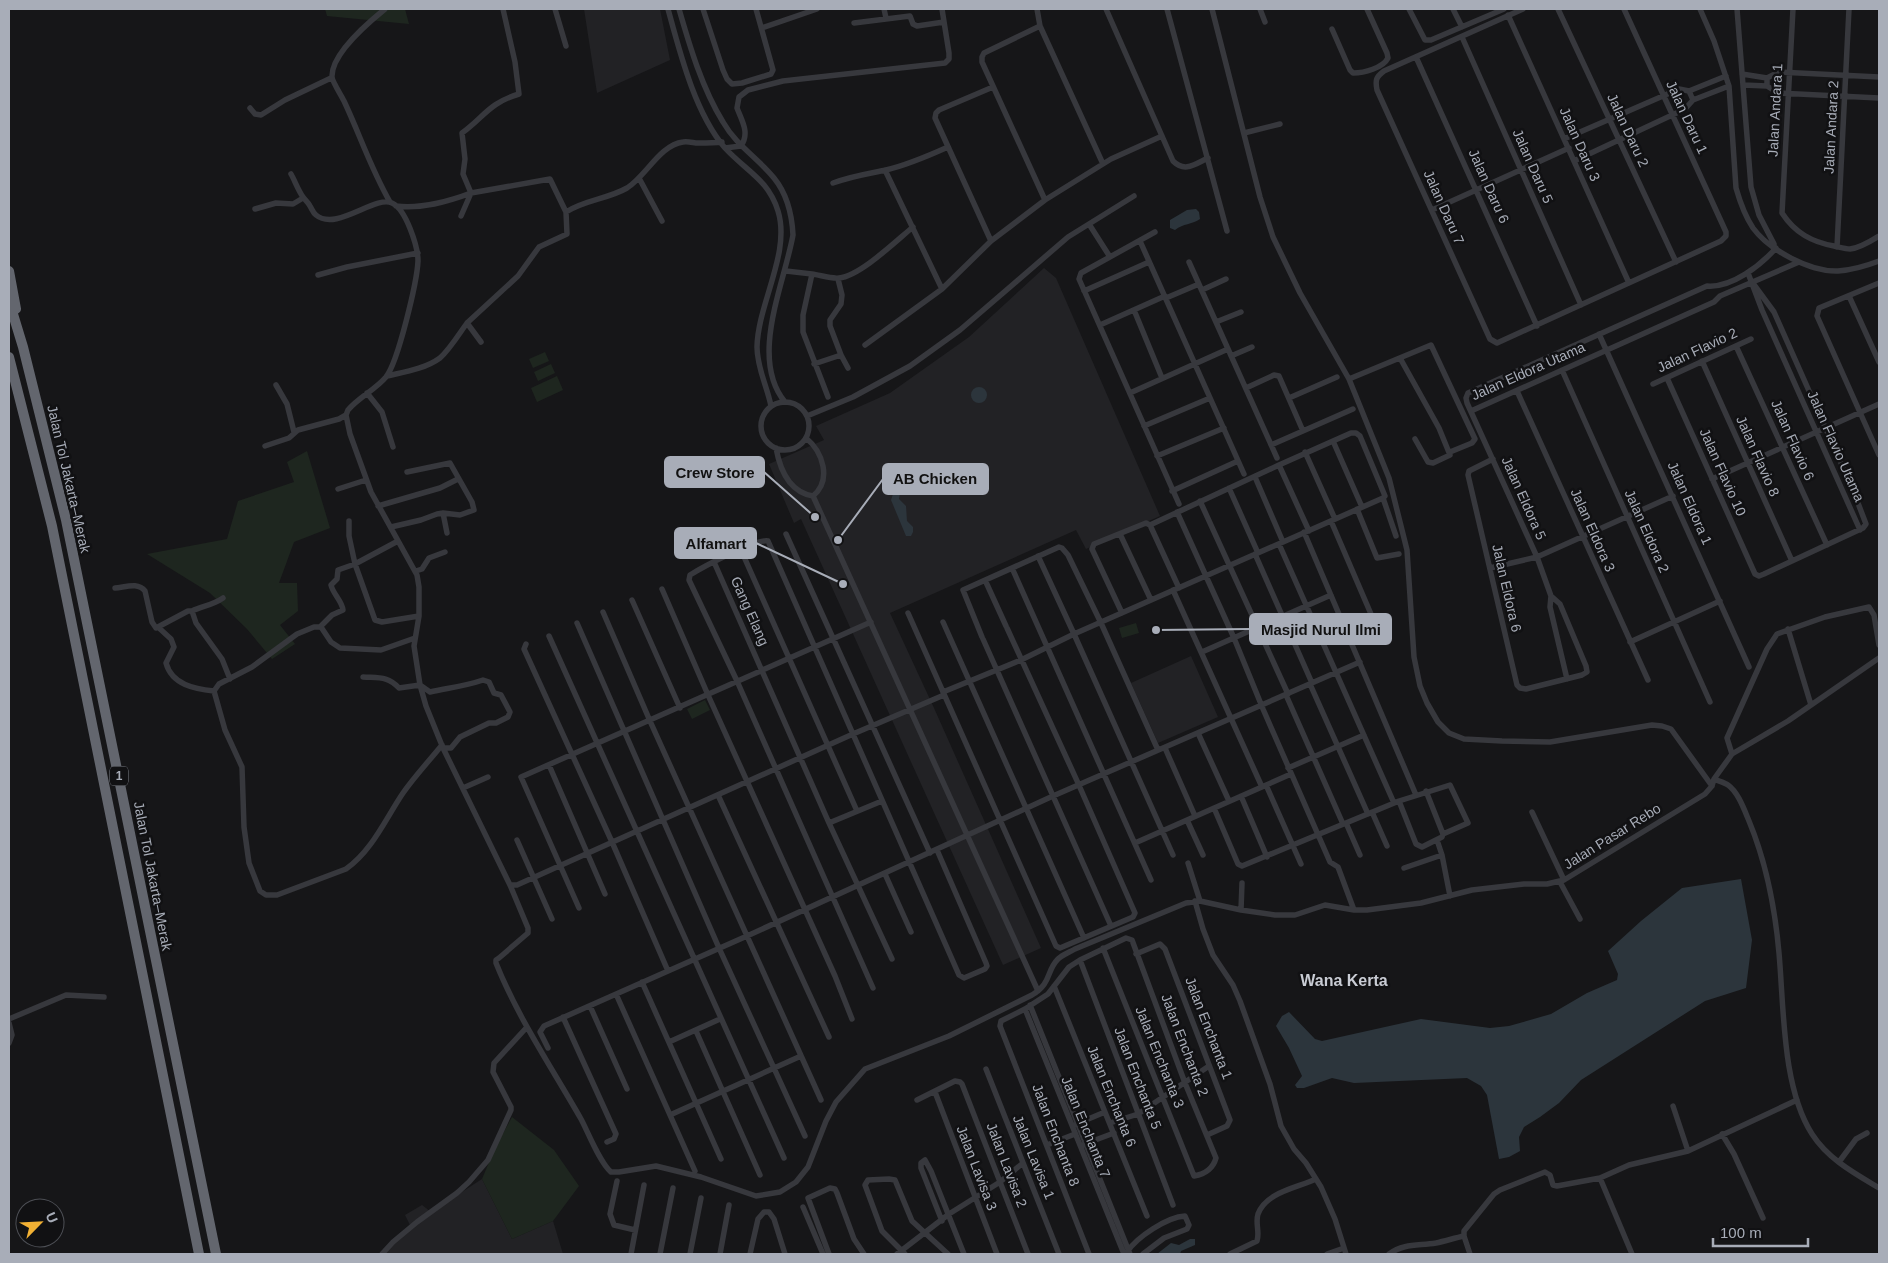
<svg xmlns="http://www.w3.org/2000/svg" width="1888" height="1263" viewBox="0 0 1888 1263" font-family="Arial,sans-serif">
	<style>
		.built { fill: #222225 }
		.green { fill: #1e261f }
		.water { fill: #2c353c }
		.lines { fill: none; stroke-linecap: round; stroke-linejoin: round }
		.minor { stroke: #37383d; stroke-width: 5.5 }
		.motorway { stroke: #63666e; stroke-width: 10 }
		.labels { text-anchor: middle; stroke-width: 5; stroke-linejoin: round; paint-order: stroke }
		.shield { fill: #111113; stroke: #7b7e86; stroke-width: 1 }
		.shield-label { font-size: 12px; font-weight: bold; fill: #a8adb8 }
		.street-label { font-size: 14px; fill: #a8adb8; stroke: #111113 }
		.quarter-label { font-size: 16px; font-weight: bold; fill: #c9ccd4; stroke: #111113 }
		.leader { fill: none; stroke: #a8adb8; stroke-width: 2 }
		.callout-dot { fill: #a8adb8; stroke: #111113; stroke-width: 2 }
		.callout { fill: #a8adb8; stroke: #a8adb8; stroke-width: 2 }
		.callout-label { font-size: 15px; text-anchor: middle; font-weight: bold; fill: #111 }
	</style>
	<rect width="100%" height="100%" fill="#161618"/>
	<!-- built -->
	<path class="built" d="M584,9h76l10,51 -73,33z
		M1044,268l12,10 104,238 -74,33 -10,-19 -186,83 44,95 107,240 -38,17 -202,-446 -7,4 -25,-59 55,-24 -8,-14 74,-33 79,-56z
		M1191,656l27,61 -60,26 -27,-60z
		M482,1179l30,60 41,-18 10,33h-182l29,-29 -5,-10 17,-10 9,7z"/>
	<!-- green -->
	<path class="green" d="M325,9h80l4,15 -82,-8z
		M545,352l4,9 -16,7 -4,-9z
		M551,364l4,9 -17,8 -4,-9z
		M557,376l6,14 -26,12 -6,-14z
		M307,451l23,77 -36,14 -15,41h18l1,28 -18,14 15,19 -23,15 -25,-30 -37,-36 -63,-39 80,-15 11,-38 56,-19 -7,-20z
		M1136,623l3,10 -17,5 -3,-10z
		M705,700l5,10 -18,9 -5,-10z
		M512,1117l42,33 25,36 -26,35 -41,18 -30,-60 13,-31z"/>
	<!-- water -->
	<path class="water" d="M1196,209l3,3 1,7c-9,6 -16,4 -25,11l-5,-2v-8l17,-10z
		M971 395a8 8 0 1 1 16 0a8 8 0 1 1-16 0Z
		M897,490l3,3 -1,6 7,7 1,15 6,6v5l-2,4h-5l-15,-36 3,-9z
		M1741,879l11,61 -6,48 -41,13 -124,79 -22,23 -19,14 -16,10 -5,10 1,14 -11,6 -10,2 -12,-64 -6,-9 -14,-8 -113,5 -22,-5 -28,10h-7l-2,-3 7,-9 -13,-28 -13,-22 6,-10 7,-4 26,27 7,2 99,-22 69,9 19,-2 42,-12 36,-21 30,-13 1,-6 -10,-23 33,-30 41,-33z
		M1190,1239h5v6l-14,6 -1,3h-23l14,-11 8,2z"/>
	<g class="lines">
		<!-- minor -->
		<path class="minor" d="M385,9c-16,13 -54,45 -53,68 0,4 9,18 12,24 16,34 27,68 46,101
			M503,9l12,53 4,32c-30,9 -35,23 -57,39l3,26 -2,15 8,19 79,-14 16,33
			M555,9l11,37
			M668,9c12,44 27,104 57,139 21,23 43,31 53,63 13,42 -20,92 -21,136 0,21 10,39 14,59
			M679,9c11,38 23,79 44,113 13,23 35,36 51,56 13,16 18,37 19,57 -9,50 -44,123 -8,167
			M703,9l20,61 4,9 5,5 10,-1 29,-9 2,-4 -17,-61
			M884,9l2,9
			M1037,9l3,17 63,138
			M1106,9l67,152c12,12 22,3 35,-3
			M1167,9l60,222
			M1212,9l48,188 13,40 27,56 49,86 40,99 18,72 7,107 6,29 7,17 11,19 11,11 15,6 38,2 48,1 102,-17 10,1 9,3 41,57
			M1260,9l5,13
			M1409,9l16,31h6l73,-31
			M1453,9l9,18
			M1523,9l-139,62c-8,6 -9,9 -7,19l108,238 5,11 7,4 224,-102 5,-5v-4l-102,-223
			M1558,9l118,253
			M1700,9l14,32 15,45 7,102c4,14 9,28 17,40 16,22 57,44 85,43 14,-1 28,-5 41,-10
			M1737,9l14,178 8,28 15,29
			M1793,9l-11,204c13,20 30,29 52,33 5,1 11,3 16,3 10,-1 21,-8 29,-13
			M1508,15l121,268
			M854,23l56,-7 3,8 4,2 27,-4
			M1040,26l-56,27 -2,4v5l63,138
			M762,28l55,-19
			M1332,29l18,41 3,3c11,0 30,-5 35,-15l-1,-5 -20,-44
			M1462,37l119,268
			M1416,57l121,269
			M1742,74l25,4
			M1879,77l-100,-5 -12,6v8l11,7 101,5
			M1743,85l24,1
			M1689,91l37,-15
			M1693,100l36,-14
			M250,108l5,6 6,1 24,-15 46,-22
			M1244,133l36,-9
			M1564,139l115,-50 10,2 4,9 -8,9 -111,52
			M725,148l16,-2c9,-13 1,-25 -4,-38l2,-11 9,-7 35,-9 162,-18 4,-4v-6l-7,-44
			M885,170l57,119
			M291,174c4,7 7,16 12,23 2,3 5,5 7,9 2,3 3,7 6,9 20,17 59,-20 76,-12 14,6 26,44 26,58 -1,21 -20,101 -32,116 -11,13 -27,20 -38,33l-2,5 4,19 21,58 46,83 2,12v29l-5,30 6,39 6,21 17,42 67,137 18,43v5l-29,25 -3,2v3c22,55 56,105 85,156 7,13 19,44 30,53h8l37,-6 45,11 55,19 24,-4 16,-10 12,-15 18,-46 10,-19 29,-33 84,-33 83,-41c20,-12 14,-24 26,-36 4,-4 12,-7 17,-10l111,-46 14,-2 41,9 34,5h20l30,-10 29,5h13l54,-7 51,-13 52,-6h23l17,-4 141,-86 7,-8 2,-7 18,-25 56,-33 91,-63
			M639,178l23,43
			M833,183c19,-7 34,-9 53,-13 21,-5 42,-14 62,-23
			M396,206c26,3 51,-4 75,-13
			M255,209l21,-6 17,1 10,-6
			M1432,210l137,-62
			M461,216l10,-23
			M1089,224l21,33
			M1155,232l-74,41 -2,6 100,225
			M991,241l-56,-123 1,-5 3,-3 54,-23
			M1140,241l104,233
			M1837,247l12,-238
			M1189,262l88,196
			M786,271l26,3
			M1748,273l14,37 98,220
			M318,275l29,-8 71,-14
			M1879,283l-60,25 -2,8 62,139
			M1202,290l24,-11
			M1084,291l65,-29
			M1849,296l30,66
			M1166,298l33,-14
			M1134,310l28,68
			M1216,322l25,-10
			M1100,325l65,-29
			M1599,334l150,333
			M481,342l-14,-19 51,-47 21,-29 28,-13 -1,-22c18,-12 42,-13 61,-24 19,-12 33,-43 56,-46 5,-1 11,1 15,1 8,0 16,0 24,-1
			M865,345l77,-56 49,-48 54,-41 66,-41 51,-23
			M1736,346l91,199
			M841,355l7,13
			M1231,356l21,-9
			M1400,358l39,70 11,27 -17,8 -5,-1 -13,-23
			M1702,361l90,200
			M814,364l27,-9 -11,-29v-6l11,-16 1,-9 -4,-16
			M1562,370l148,332
			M387,376c17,-4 38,-7 53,-18 10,-9 19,-24 27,-35
			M1667,378l88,196 4,2 5,-2 99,-46 3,-4 -13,-34 -79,-178 -22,-30
			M1349,379l82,-34 44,94 -3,4 -22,9
			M1653,384l98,-45
			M276,385l11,19 7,28
			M1246,388l28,-13 5,1 24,55
			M1517,391l131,289
			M367,393l15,19 11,35
			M1130,393l98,-44
			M828,397l-25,-65v-17l9,-41c8,1 19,5 27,4 21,-2 57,-37 74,-51
			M1289,398l48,-21
			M761 426a24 24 0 1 1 48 0a24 24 0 1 1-48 0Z
			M1471,411l243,-109 6,-6 79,-34
			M807,416l46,-19 57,-31 50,-36 108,-93 66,-41
			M1144,426l66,-28
			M806,438c17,14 26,42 7,58
			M1333,441l29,66
			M1271,445l82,-36
			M265,446l24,-8 9,-8 41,-11 7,-4
			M776,448c4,22 13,44 37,48
			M1305,452l30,67
			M1157,456l67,-28
			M1493,459l-24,12 -1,4 49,210 3,3 6,1 56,-14 5,-3 -1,-6 -26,-62 -9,-8 -14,-39 -70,-154 -1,-5 2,-5 239,-107c25,2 54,-21 69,-38
			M1255,477l28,65
			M1712,479l167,-75
			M1229,488l29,65
			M338,489l28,-9
			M1172,491l66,-30
			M813,496l225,495
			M1383,498l13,38
			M1200,501l88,193
			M378,506l62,-18 18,-9
			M1357,509l20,49 22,-4
			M1177,512l57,126 29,71 67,153 8,5 16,43
			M443,513l4,20
			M349,521v15l6,28 20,56 7,2 37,-6
			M1331,521l52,121
			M1150,525l29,63
			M391,527l30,-7 16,-6 6,-1 17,2 14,-5 -2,-8 -22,-39 -43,9
			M1304,532l112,263
			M786,534l144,319
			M1120,534l31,66
			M1279,544l115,259
			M741,550l116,261
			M1255,554l57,129
			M1038,556l36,78 99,221
			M714,562l115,261 63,136
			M1012,568l139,312
			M1490,568l47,-11 136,-61
			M416,571l6,-2 7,-11 16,-6
			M985,580l21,46
			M115,588c11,-1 23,-6 30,3l7,31 4,6 32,-17h4l4,12 26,36 8,20
			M662,589l46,106 127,281 17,43
			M1173,590l89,197
			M1551,596l-1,11 17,72
			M632,600l48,108
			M192,611c11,-5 21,-6 31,-13
			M603,612l47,109 171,379
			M908,613l148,333 4,2 73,-31 2,-4 -57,-130 -71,-155
			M1122,613l-30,-64 2,-5 52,-21 4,2 129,-60 30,66
			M943,622l141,316
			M577,623l142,325 86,188
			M320,627l12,-12 11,-5c-1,-9 -10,-16 -12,-25l6,-6 1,-9 17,-6 43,-23
			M159,628l12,11 3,8 -8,16c6,22 29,26 48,28
			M1788,629l23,76
			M549,636l235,522
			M982,637l-19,-47 96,-43 3,1 6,7 33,68 57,127
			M415,638l-34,12 -41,-2 -9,-6 -10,-15h-7l-17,7 -45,33 -33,17 -5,7 11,39 17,37 2,60 5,36 11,28 6,4h11l69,-26c26,-18 40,-51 57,-76 12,-17 26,-32 39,-48
			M983,639l128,287
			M1630,642l90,-41
			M526,644l-2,5 88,193 56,129
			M1202,652l129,-57
			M363,677c16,1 25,-1 36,11l21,-3 10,7c18,-4 36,-6 53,-12l6,2 5,11 7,2 9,17 -2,5 -12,6h-7l-29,14 -9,11h-8
			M1310,684l58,130
			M943,692l78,-32 53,-26 309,-136 2,-2 -25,-60 -4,-3h-5l-72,32
			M1286,695l57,129
			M1198,733l31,68
			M1165,748l30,68
			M1732,754l-5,-16 40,-89 10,-15 48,-17 44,-10 5,8 5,30
			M549,765l56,129
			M1288,768l76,-33
			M1714,779c4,2 10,3 14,6 10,7 16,24 21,36 17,41 26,87 30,132 5,55 3,134 33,181 16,25 42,39 67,54
			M1266,785l35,79
			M463,788l25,-11
			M718,795l111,242
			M1241,796l26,61
			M1399,801l17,43 6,3 20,-10 1,-3 -17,-43
			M1214,808l24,56 4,2 157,-65 51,-16 18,38 -25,11
			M1372,812l15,34
			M1532,812l32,68
			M1187,820l16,35
			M829,823l53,-22
			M1346,823l14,32
			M517,840l35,79
			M1437,840l5,15 8,41
			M1135,843l156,-69
			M1188,863l12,38
			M1404,868l38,-13
			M885,874l26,58
			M1560,882l20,37
			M510,885h7l336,-151 91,-39
			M1195,901l8,28 10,26 20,30 7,16 30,83 11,42 13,23 12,14 15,24 14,32 11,35
			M579,908l-58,-131 350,-155
			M1241,910l1,-27
			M1136,954l24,-10 5,5 65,171 -3,6 -20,9
			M1080,960l93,245
			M642,982l79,177
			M1054,986l93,230
			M873,988l-136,-307 -48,-101 1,-5c11,-7 67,-37 78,-34l191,434 5,3 21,-9 2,-3 -1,-3 -49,-113
			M616,994l79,177
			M1030,1005l100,249
			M590,1006l37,83
			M1025,1009l99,245
			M563,1017l53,117 -2,5 -7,3
			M9,1019l57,-24 38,2
			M9,1023l3,12 -3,8
			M696,1031l64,144
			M669,1042l51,-23
			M548,1048l-8,-16 4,-6 203,-90 306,-140 307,-134
			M986,1069l73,185
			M935,1092l62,162
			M917,1100l38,-19 5,1 2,2 66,170
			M1673,1106l15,45
			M670,1115l131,-59
			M1110,1123l28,-9 71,-48
			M1074,1125l31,-13
			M1722,1134l12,20 29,64
			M1047,1145l28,-11
			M1082,1145l32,-12
			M1839,1162l17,-23 11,-6
			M1600,1178l32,76
			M617,1181l-7,33 4,11 21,5
			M803,1207l20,47
			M942,1221l-21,-53v-5l4,-3 6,11 33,83
			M1127,1252c10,-15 40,-35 58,-36l4,9 -2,4 -23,9 -21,16
			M382,1254l11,-12 24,-20 40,-29 12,-11 19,-22 23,-50v-3l-18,-35 1,-9 33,-36
			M631,1254l13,-69
			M660,1254l13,-66
			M690,1254l11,-56
			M720,1254l9,-49
			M750,1254l8,-35 6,-7h5l5,7 11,35
			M829,1254l-21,-56 22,-10 5,1 2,4 17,46 10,15
			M897,1254l52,-40 51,-32 23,-19
			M905,1254l-23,-23 -17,-46 3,-5 21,-1 6,1 17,41 36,33
			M1089,1254l-89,-228 1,-5 24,-12 23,-15 21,-27 11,-7 46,-22 6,2 53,143 31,75c-3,11 -11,16 -22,18l-91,-228
			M1230,1254l27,-13c3,-9 -2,-18 1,-27 8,-22 39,-26 58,-35
			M1327,1254l17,-6
			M1389,1254c15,-11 30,-8 47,-11 9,-2 19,-5 28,-7
			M1470,1254l-6,-18v-5l30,-37 6,-4 45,-18 5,3 3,10 4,1 43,-8 29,-13 59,-14 109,-51"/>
		<!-- motorway -->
		<path class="motorway" d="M9,271l7,38
			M9,301l14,46 43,173 150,734
			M9,357l43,169 147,728"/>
	</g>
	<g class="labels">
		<!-- shield labels -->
		<rect class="shield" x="110" y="766.5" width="18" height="19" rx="4"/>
		<g class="shield-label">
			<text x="119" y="780">1</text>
		</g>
		<!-- street labels -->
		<g class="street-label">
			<text transform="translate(1775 110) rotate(-87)" y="5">Jalan Andara 1</text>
			<text transform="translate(1687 117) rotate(65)" y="5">Jalan Daru 1</text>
			<text transform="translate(1831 127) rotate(-87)" y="5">Jalan Andara 2</text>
			<text transform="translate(1628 130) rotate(65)" y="5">Jalan Daru 2</text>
			<text transform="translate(1580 144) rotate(66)" y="5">Jalan Daru 3</text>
			<text transform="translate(1533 166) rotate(66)" y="5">Jalan Daru 5</text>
			<text transform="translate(1489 186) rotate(66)" y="5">Jalan Daru 6</text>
			<text transform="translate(1444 207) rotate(66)" y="5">Jalan Daru 7</text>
			<text transform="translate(1697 350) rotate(-25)" y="5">Jalan Flavio 2</text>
			<text transform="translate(1528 371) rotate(-24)" y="5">Jalan Eldora Utama</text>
			<text transform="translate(1793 440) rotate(66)" y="5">Jalan Flavio 6</text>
			<text transform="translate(1836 446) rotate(66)" y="5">Jalan Flavio Utama</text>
			<text transform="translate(1758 456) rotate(66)" y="5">Jalan Flavio 8</text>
			<text transform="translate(1723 472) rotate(66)" y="5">Jalan Flavio 10</text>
			<text transform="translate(69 479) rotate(77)" y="5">Jalan Tol Jakarta–Merak</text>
			<text transform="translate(1524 498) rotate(66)" y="5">Jalan Eldora 5</text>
			<text transform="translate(1690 503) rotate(66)" y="5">Jalan Eldora 1</text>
			<text transform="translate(1593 530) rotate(66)" y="5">Jalan Eldora 3</text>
			<text transform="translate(1647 531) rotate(66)" y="5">Jalan Eldora 2</text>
			<text transform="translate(1507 588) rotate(77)" y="5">Jalan Eldora 6</text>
			<text transform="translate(750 611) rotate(66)" y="5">Gang Elang</text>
			<text transform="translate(1612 836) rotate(-32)" y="5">Jalan Pasar Rebo</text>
			<text transform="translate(153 876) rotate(79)" y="5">Jalan Tol Jakarta–Merak</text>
			<text transform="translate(1209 1028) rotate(69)" y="5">Jalan Enchanta 1</text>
			<text transform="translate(1185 1045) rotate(69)" y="5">Jalan Enchanta 2</text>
			<text transform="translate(1160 1057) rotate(68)" y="5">Jalan Enchanta 3</text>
			<text transform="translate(1138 1078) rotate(69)" y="5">Jalan Enchanta 5</text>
			<text transform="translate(1112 1096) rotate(68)" y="5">Jalan Enchanta 6</text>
			<text transform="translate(1086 1127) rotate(68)" y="5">Jalan Enchanta 7</text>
			<text transform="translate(1056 1135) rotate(69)" y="5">Jalan Enchanta 8</text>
			<text transform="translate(1034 1157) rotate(68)" y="5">Jalan Lavisa 1</text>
			<text transform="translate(1007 1165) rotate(69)" y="5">Jalan Lavisa 2</text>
			<text transform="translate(977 1168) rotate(69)" y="5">Jalan Lavisa 3</text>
		</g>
		<!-- quarter labels -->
		<g class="quarter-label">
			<text x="1344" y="986">Wana Kerta</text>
		</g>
	</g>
	<!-- callouts -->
	<path class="leader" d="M815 517L764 472M838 540L883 479M843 584L756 543M1156 630L1250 629"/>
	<g class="callout-dot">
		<circle cx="815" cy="517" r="5"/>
		<circle cx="838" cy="540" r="5"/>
		<circle cx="843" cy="584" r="5"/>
		<circle cx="1156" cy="630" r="5"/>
	</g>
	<g class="callout">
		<rect x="665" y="457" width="99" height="30" rx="5"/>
		<rect x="883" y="464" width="105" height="30" rx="5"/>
		<rect x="675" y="528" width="81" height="30" rx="5"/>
		<rect x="1250" y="614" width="141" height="30" rx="5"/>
	</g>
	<g class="callout-label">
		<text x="715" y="478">Crew Store</text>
		<text x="935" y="484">AB Chicken</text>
		<text x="716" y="549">Alfamart</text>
		<text x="1321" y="635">Masjid Nurul Ilmi</text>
	</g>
	<!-- border -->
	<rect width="1888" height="1263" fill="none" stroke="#a8adb8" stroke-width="20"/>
	<!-- north arrow -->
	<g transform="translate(40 1223) rotate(66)"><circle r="24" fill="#111113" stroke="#4d4f55"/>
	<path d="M0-4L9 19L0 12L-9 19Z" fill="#f2b134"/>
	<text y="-8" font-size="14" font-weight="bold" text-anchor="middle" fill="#a8adb8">U</text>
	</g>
	<!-- scale -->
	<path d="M1713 1238v8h95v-8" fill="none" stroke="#a8adb8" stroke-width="2.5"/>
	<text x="1720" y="1238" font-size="15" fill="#a8adb8" stroke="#111113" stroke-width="4" paint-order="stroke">100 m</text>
</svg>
